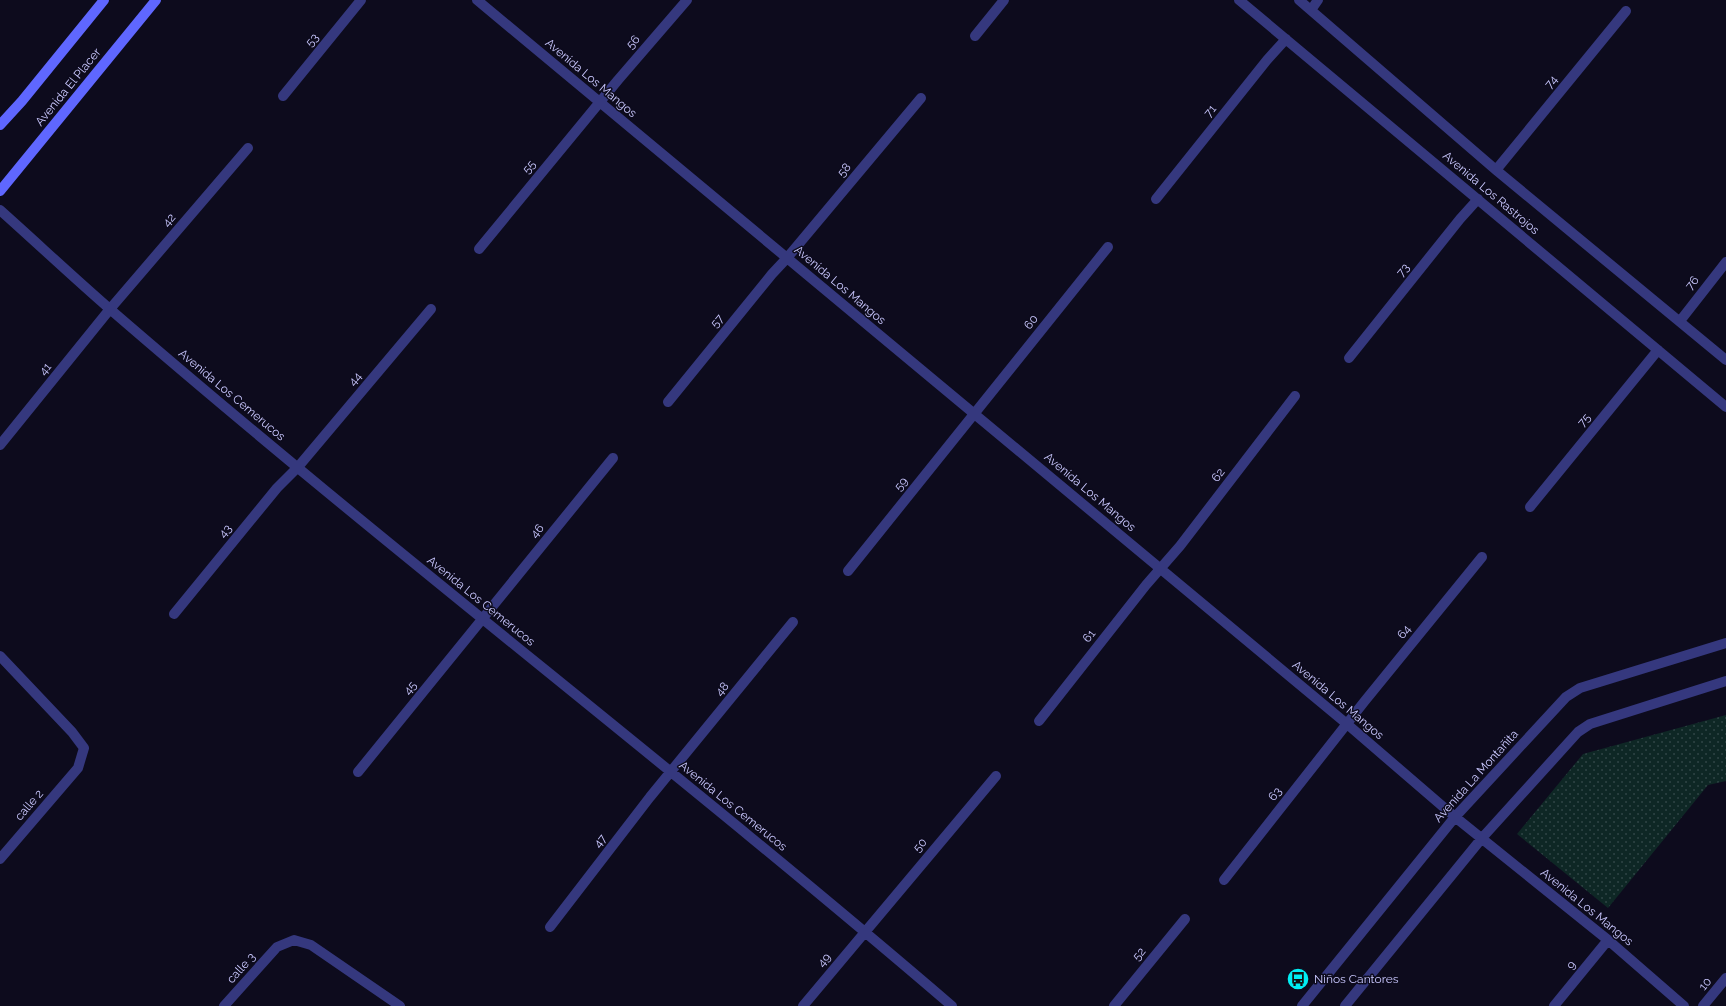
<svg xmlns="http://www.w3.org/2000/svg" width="1726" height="1006" viewBox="0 0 1726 1006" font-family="Raleway,sans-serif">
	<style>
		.grass { fill: url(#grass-dots) }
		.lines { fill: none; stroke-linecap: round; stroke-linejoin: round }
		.street { stroke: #35387e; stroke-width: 10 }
		.secondary { stroke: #5f67ff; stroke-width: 10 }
		.labels { text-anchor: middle; stroke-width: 3; stroke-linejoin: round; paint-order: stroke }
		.street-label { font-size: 12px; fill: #cac8ff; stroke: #0d0b1d }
		.poi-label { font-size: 12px; fill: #cac8ff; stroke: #0d0b1d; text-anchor: start }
	</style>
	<defs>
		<pattern id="grass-dots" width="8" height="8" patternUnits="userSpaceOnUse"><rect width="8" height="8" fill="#0e2725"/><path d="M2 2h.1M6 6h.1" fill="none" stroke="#304546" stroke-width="1.8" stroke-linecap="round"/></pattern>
	</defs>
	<rect width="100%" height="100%" fill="#0d0b1d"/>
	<!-- grass -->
	<path class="grass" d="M1726,715v66l-18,4 -100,123 -91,-74 66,-80z"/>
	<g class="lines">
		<!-- street -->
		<path class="street" d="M477,0l870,724 108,93 153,123 76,66
			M1239,0l487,407
			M1299,0l197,170 230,190
			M1311,10l7,-10
			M975,36l29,-36
			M283,96l78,-96
			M1496,170l130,-159
			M1156,199l111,-139 19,-21
			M0,210c37,33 73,67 111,100 275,238 565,459 841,696
			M479,249l139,-169 69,-80
			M1680,321l46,-59
			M1349,358l111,-139 18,-20
			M668,402l104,-128 15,-16 134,-160
			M0,445l110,-136 138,-161
			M1530,507l128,-157
			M848,571l260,-324
			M174,614l103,-126 21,-21 133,-158
			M0,656l72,76 12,16 -6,20 -78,91
			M1039,721l107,-136 34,-39 115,-150
			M358,772l255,-314
			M1224,880l140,-178 118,-145
			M550,927l100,-130 143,-175
			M224,1006l53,-59 17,-7 17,5 89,61
			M803,1006l193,-230
			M1114,1006l71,-87
			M1302,1006l153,-189 111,-120 14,-9 146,-45
			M1345,1006l137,-168 96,-106 12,-8 136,-43
			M1554,1006l54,-66
			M1703,1006l23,-28"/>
		<!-- secondary -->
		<path class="secondary" d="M0,125l22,-24 82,-101
			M0,191l156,-191"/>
	</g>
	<!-- icons -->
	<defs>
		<g id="bus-disc" transform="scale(1.15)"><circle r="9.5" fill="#00eef3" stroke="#0d0b1d"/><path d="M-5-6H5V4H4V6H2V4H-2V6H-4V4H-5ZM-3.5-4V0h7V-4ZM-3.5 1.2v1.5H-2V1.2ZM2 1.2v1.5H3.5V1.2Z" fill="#111"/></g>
	</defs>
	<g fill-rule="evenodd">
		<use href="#bus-disc" x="1298" y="979"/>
	</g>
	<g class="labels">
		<!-- street labels -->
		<g class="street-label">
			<text transform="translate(312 40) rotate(-51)" y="4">53</text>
			<text transform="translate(633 42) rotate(-49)" y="4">56</text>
			<text transform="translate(591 78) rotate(40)" y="4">Avenida Los Mangos</text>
			<text transform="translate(1551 82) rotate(-51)" y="4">74</text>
			<text transform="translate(68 87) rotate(-51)" y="4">Avenida El Placer</text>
			<text transform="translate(1210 111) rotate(-51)" y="4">71</text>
			<text transform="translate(529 167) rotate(-51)" y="4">55</text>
			<text transform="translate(844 170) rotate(-50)" y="4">58</text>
			<text transform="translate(1491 193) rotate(40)" y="4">Avenida Los Rastrojos</text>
			<text transform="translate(169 220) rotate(-49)" y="4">42</text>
			<text transform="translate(1403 270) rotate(-51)" y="4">73</text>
			<text transform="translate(1692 283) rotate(-52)" y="4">76</text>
			<text transform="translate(840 285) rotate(40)" y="4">Avenida Los Mangos</text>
			<text transform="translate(717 321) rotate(-51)" y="4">57</text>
			<text transform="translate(1031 322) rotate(-51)" y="4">60</text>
			<text transform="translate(45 369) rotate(-51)" y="4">41</text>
			<text transform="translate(355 379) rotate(-50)" y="4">44</text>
			<text transform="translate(232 395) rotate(40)" y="4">Avenida Los Cemerucos</text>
			<text transform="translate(1584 420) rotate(-50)" y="4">75</text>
			<text transform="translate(1218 475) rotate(-53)" y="4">62</text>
			<text transform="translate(901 484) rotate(-52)" y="4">59</text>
			<text transform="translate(1090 492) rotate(40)" y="4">Avenida Los Mangos</text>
			<text transform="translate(225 531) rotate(-51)" y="4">43</text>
			<text transform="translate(537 531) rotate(-51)" y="4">46</text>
			<text transform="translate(481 601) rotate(39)" y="4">Avenida Los Cemerucos</text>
			<text transform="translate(1404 632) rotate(-51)" y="4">64</text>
			<text transform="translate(1089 636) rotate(-52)" y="4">61</text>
			<text transform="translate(410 688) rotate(-51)" y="4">45</text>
			<text transform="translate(722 689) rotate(-51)" y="4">48</text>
			<text transform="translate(1338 700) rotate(40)" y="4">Avenida Los Mangos</text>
			<text transform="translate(1476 776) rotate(-48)" y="4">Avenida La Montañita</text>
			<text transform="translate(1275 794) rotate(-51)" y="4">63</text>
			<text transform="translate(29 805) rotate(-49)" y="4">calle 2</text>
			<text transform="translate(733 806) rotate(39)" y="4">Avenida Los Cemerucos</text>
			<text transform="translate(600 841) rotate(-53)" y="4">47</text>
			<text transform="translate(920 845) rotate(-50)" y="4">50</text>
			<text transform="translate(1587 907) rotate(39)" y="4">Avenida Los Mangos</text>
			<text transform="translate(1139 954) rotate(-51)" y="4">52</text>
			<text transform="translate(824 960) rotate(-50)" y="4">49</text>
			<text transform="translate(1571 965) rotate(-51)" y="4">9</text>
			<text transform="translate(241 968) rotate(-48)" y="4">calle 3</text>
			<text transform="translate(1705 984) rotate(-51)" y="4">10</text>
		</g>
		<!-- poi labels -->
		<g class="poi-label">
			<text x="1314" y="983">Niños Cantores</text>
		</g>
	</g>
</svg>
